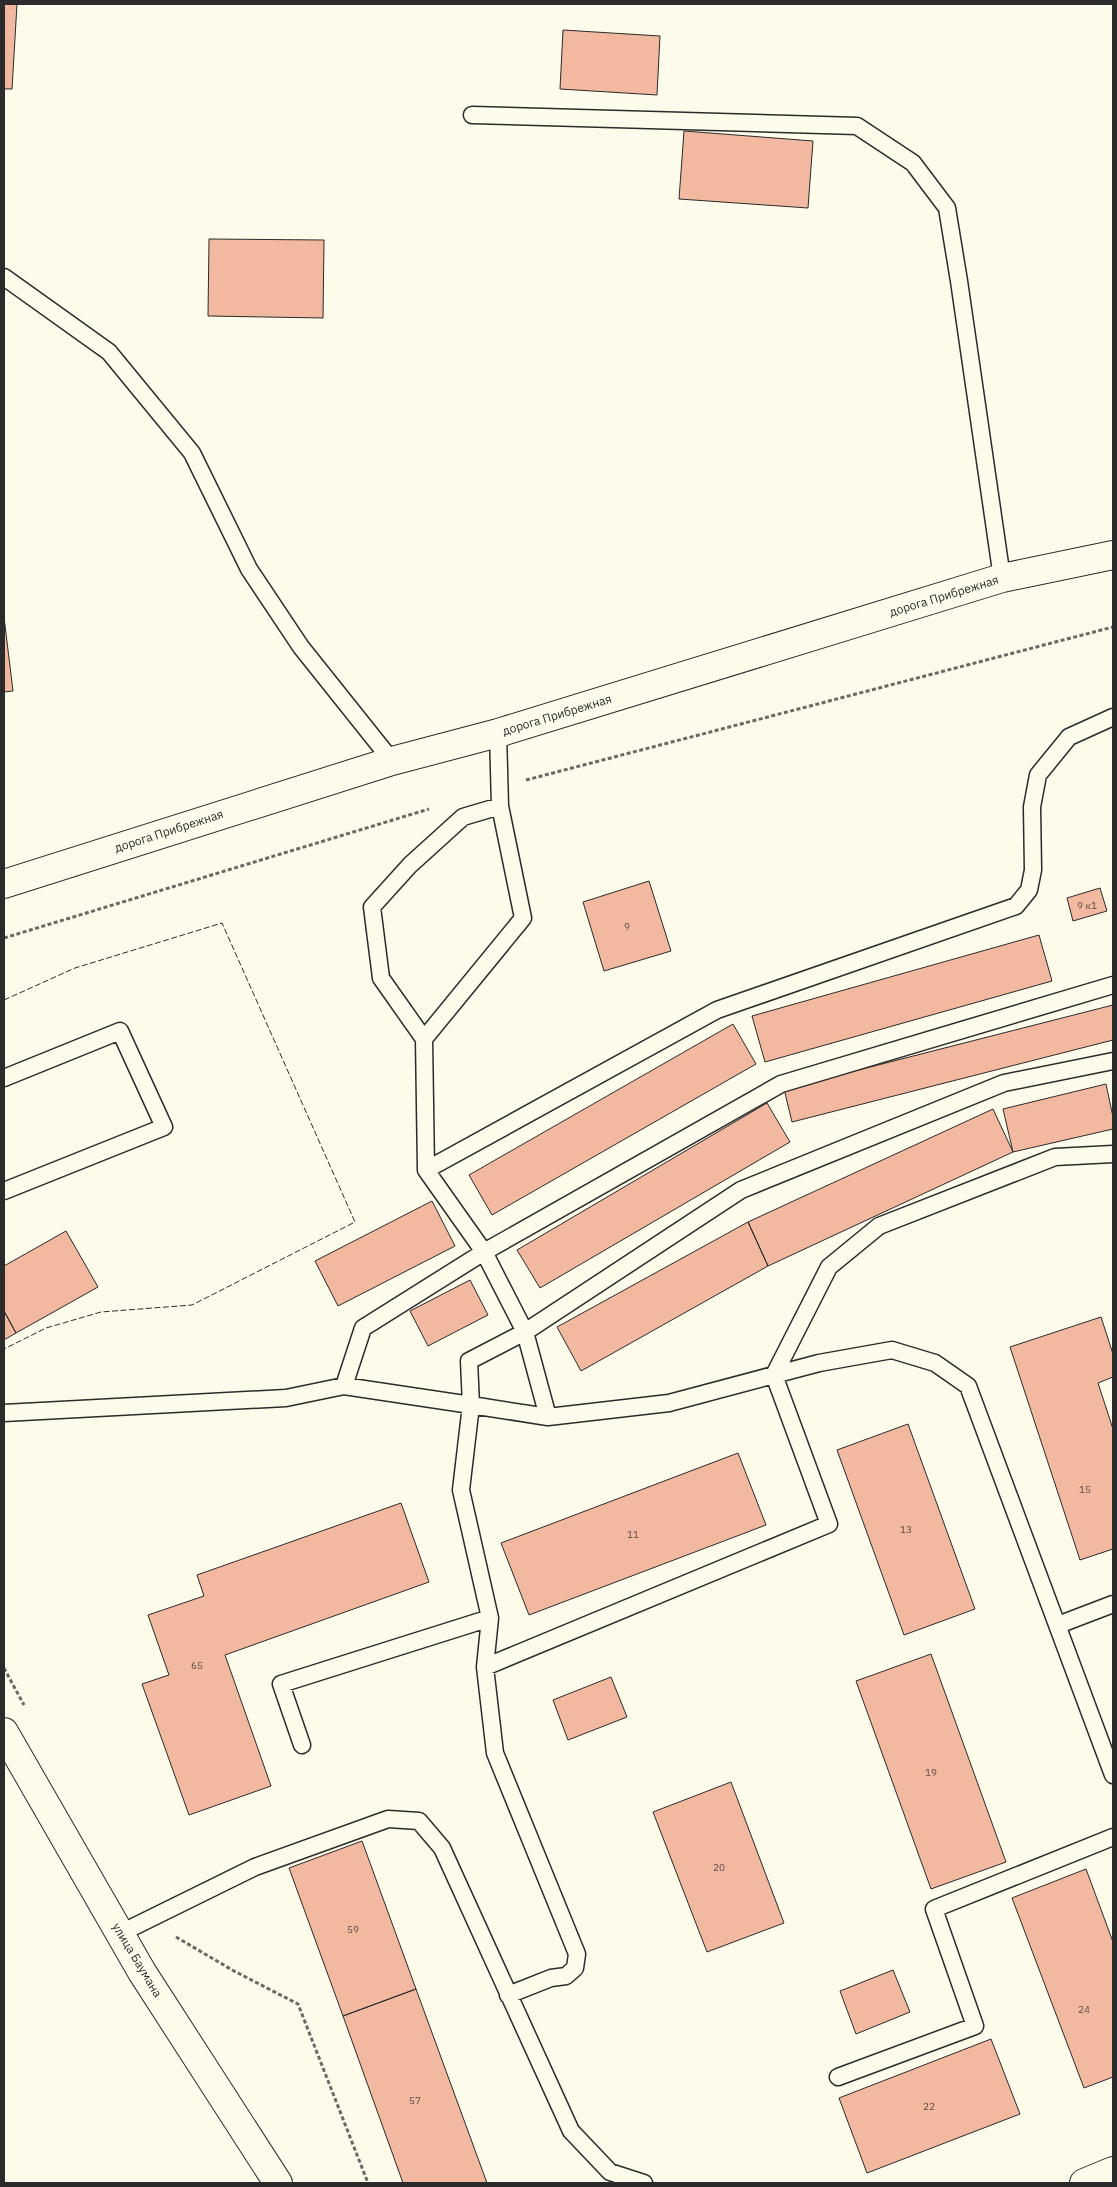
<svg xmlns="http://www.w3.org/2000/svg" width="1117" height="2187" viewBox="0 0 1117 2187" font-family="'IBM Plex Sans',sans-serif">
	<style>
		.building { fill: #f2b8a0; stroke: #2b2b2b }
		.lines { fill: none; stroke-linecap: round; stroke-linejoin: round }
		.lane-casing { stroke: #2b2b2b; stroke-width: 19 }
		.street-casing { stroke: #2b2b2b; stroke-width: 30 }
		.secondary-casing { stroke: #2b2b2b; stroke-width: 30 }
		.highway-casing { stroke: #2b2b2b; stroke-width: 30 }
		.path { stroke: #6a6964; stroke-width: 3; stroke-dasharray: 4 2.5; stroke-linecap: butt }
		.lane { stroke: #fdfbea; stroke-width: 16 }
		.street { stroke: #fdfbea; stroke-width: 28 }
		.secondary { stroke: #fdfbea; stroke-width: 28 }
		.highway { stroke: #fdfbea; stroke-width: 28 }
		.fence { stroke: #2b2b2b; stroke-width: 1; stroke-dasharray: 6 2.5; stroke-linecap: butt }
		.labels { text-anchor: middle; stroke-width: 4; stroke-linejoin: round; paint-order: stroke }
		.number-label { font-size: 10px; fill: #5d4e48 }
		.street-label { font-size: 12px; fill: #2b2b2b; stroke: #fdfbea }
	</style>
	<rect width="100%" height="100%" fill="#fdfbea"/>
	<!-- building -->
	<path class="building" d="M4,4h13l-5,85h-8z
		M563,30l97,6 -3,59 -97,-6z
		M684,131l129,10 -5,67 -129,-9z
		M209,239l115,1 -1,78 -115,-2z
		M4,617l9,74 -9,1z
		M649,881l22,70 -67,20 -21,-69z
		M1100,888l7,23 -34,10 -6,-23z
		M1039,935l13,46 -287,81 -13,-46z
		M1113,1005v35l-321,82 -8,-33z
		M733,1024l23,40 -264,151 -23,-40z
		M1106,1084l7,33v12l-100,23 -10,-43z
		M767,1103l23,39 -250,146 -23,-38z
		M993,1109l20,43 -245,114 -20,-44z
		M432,1201l23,45 -117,60 -23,-45z
		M748,1222l20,44 -187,105 -24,-44z
		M66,1231l32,56 -82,46 -12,-22v-45z
		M470,1280l18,35 -60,31 -18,-35z
		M4,1311l12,22 -12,7z
		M1101,1317l12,37v23l-15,6 15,46v120l-33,11 -70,-213z
		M908,1424l67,185 -71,26 -67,-185z
		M738,1453l28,72 -237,90 -28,-72z
		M401,1503l28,79 -204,73 46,131 -82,29 -47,-131 27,-9 -21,-60 56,-19 -7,-21z
		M931,1654l75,208 -75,27 -75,-208z
		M611,1677l16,40 -59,23 -15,-40z
		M731,1782l53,141 -77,29 -54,-140z
		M362,1841l54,148 -73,27 -54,-148z
		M1086,1869l27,73v135l-29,11 -72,-190z
		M893,1970l17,42 -54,22 -16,-43z
		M416,1989l71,194h-84l-60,-167z
		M991,2039l29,75 -153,59 -28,-75z"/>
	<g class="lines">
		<!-- lane casing -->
		<g class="lane-casing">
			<path id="lane" d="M472,115l385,11 56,37 34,45 12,73 43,297
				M4,277l105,75 83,101 57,116 52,78 91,114
				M500,806l-37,11 -53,48 -38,42 9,71 43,61 2,131 58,82 41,80 23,85
				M424,1039l99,-121 -23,-112 -2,-73
				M4,1078l116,-47 44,96 -160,64
				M426,1170l291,-160 299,-104 13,-16 4,-20 -1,-63 6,-32 31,-38 44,-20
				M344,1386l19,-58 121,-76 297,-168 332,-99
				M4,1413l282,-15 58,-12 127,19 -2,-44 56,-29 216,-142 263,-107 109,-22
				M1058,1625l55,-21
				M485,1667l344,-143 -55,-149 55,-108 50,-41 176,-69 58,-3
				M302,1745l-21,-61 209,-66
				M121,1933l134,-66 133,-48 31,2 23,27 129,283 39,41 34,11
				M508,1995l43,-17 15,-2 9,-8 2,-14 -82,-201 -10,-86 5,-49 -29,-128 10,-85 77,12 121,-14 150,-40 73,-13 43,13 33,23 145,389
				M838,2077l137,-51 -41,-117 179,-72"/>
		</g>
		<!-- street casing -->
		<g class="street-casing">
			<path id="street" d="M1084,2183l29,-12"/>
		</g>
		<!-- secondary casing -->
		<g class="secondary-casing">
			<path id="secondary" d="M4,1732l138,240 136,211"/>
		</g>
		<!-- highway casing -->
		<g class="highway-casing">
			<path id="highway" d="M4,884l388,-123 106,-28 504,-155 111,-23"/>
		</g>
		<!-- path -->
		<path class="path" d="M526,780l587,-153
			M4,938l425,-129
			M4,1668l20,37
			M176,1937l58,34 64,33 70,179"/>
		<!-- lane -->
		<use href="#lane" class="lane"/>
		<!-- street -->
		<use href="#street" class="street"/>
		<!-- secondary -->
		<use href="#secondary" class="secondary"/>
		<!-- highway -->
		<use href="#highway" class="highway"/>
		<!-- fence -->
		<path class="fence" d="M4,1000l71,-32 147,-45 133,299 -163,83 -91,7 -55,16 -42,21"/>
	</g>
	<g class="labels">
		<!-- number labels -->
		<g class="number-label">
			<text x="1087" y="909">9 к1</text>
			<text x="627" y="930">9</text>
			<text x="1085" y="1493">15</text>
			<text x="906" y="1533">13</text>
			<text x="633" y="1538">11</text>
			<text x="197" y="1669">65</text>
			<text x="931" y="1776">19</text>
			<text x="719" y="1871">20</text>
			<text x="353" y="1933">59</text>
			<text x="1084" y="2013">24</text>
			<text x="415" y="2104">57</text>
			<text x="929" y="2110">22</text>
		</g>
		<!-- street labels -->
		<g class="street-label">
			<text transform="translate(944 596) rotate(-17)" y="4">дорога Прибрежная</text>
			<text transform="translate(557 715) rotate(-17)" y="4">дорога Прибрежная</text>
			<text transform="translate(169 831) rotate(-18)" y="4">дорога Прибрежная</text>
			<text transform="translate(137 1960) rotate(59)" y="4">улица Баумана</text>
		</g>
	</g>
	<!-- border -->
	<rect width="1117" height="2187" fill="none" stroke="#2b2b2b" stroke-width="10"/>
</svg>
